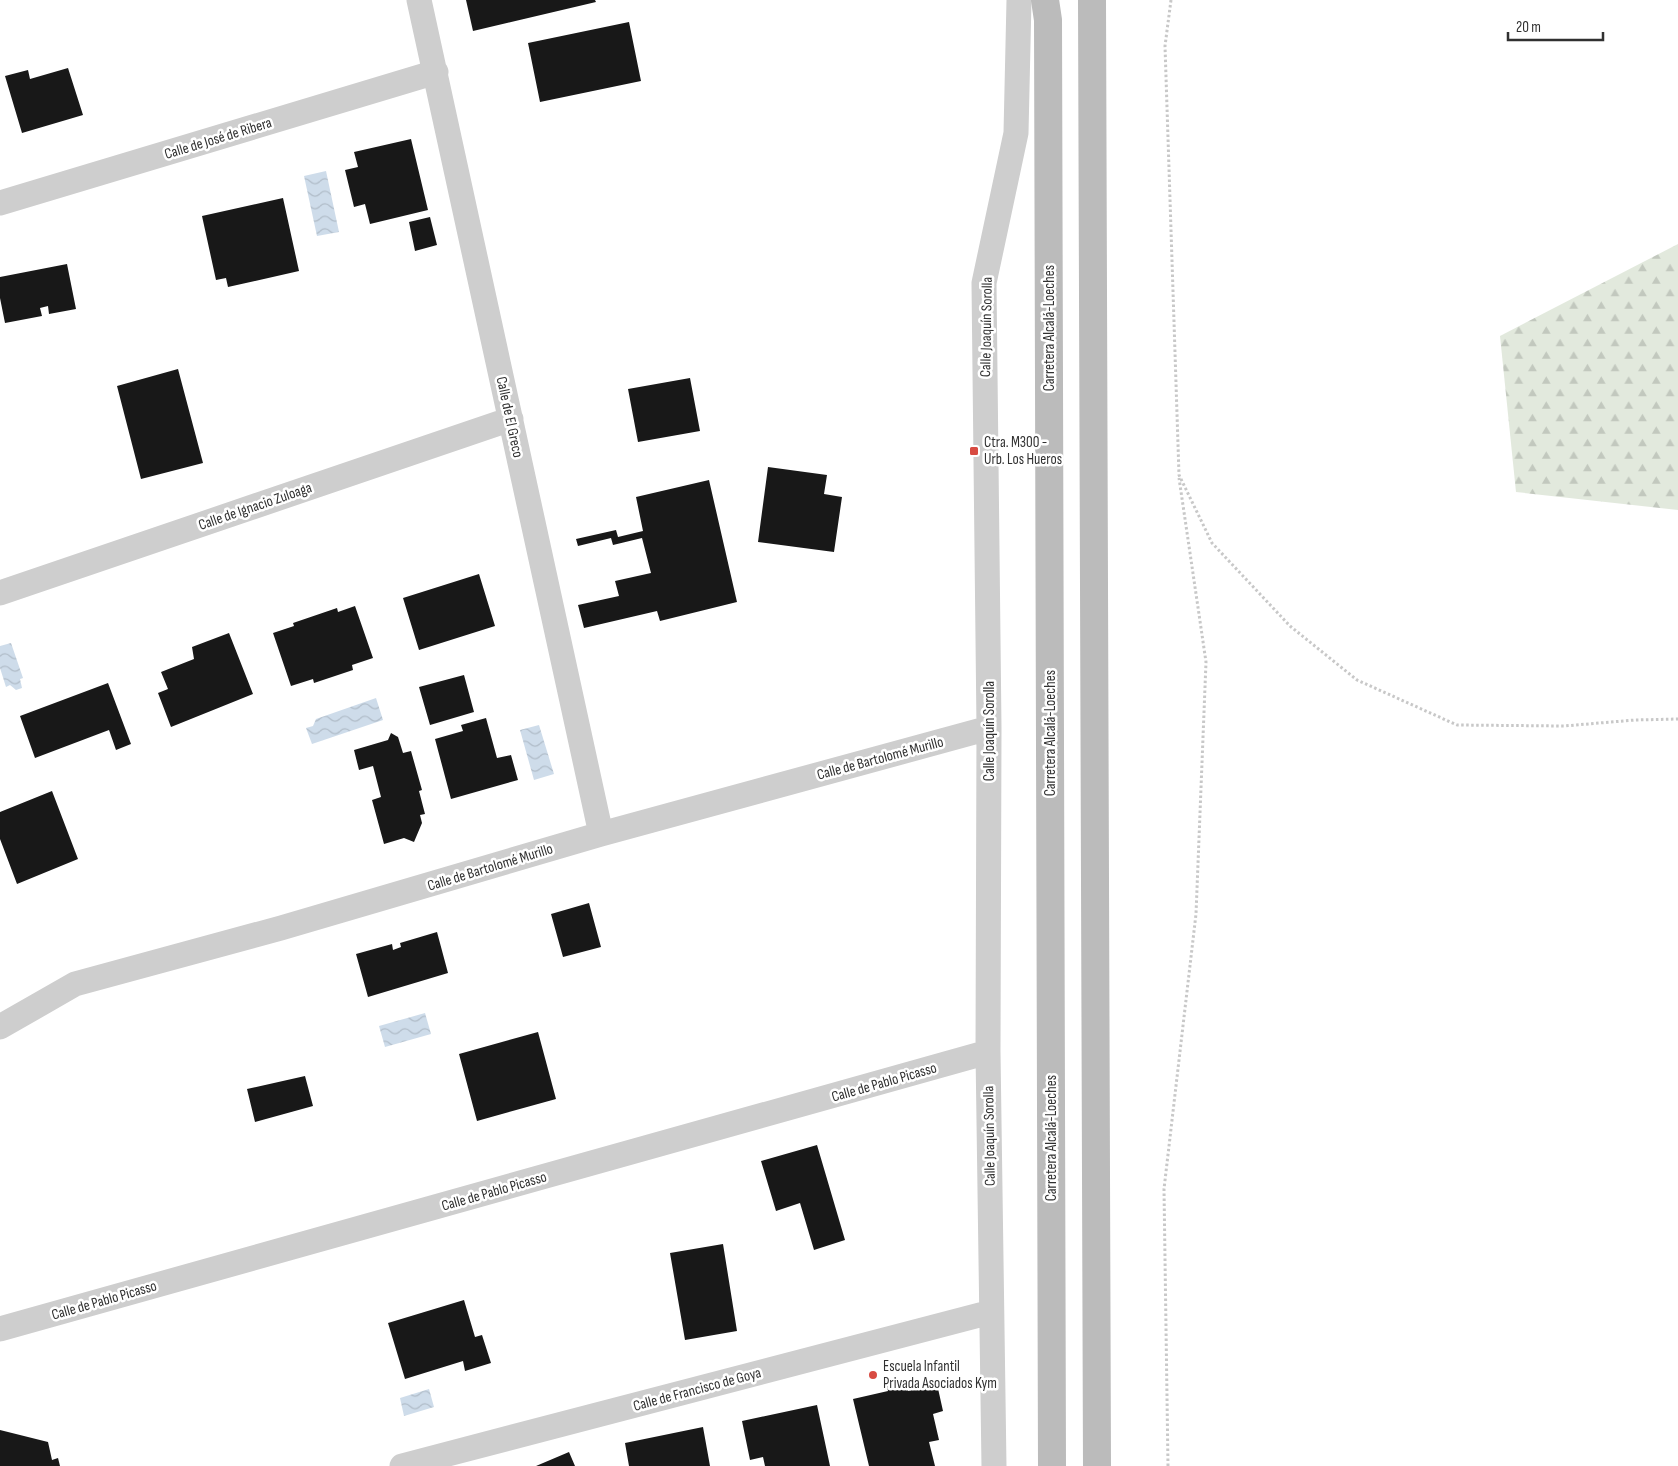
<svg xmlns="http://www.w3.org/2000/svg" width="1678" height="1466" viewBox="0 0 1678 1466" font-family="'Sofia Sans Condensed',sans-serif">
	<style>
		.forest { fill: url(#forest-firs) }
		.water { fill: url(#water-waves) }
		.building { fill: #181818 }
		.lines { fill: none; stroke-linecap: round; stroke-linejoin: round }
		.path { stroke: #c8c8c8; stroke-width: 3; stroke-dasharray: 2.5 2.5; stroke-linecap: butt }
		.street { stroke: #cecece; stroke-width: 25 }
		.secondary { stroke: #bbb; stroke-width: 28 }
		.poi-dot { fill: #d84b42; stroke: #fff; stroke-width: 2 }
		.labels { text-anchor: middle; stroke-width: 5; stroke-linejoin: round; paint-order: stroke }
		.street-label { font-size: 15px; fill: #313131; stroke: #fff }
		.poi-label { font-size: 15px; fill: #313131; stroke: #fff; text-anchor: start }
	</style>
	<defs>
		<pattern id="forest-firs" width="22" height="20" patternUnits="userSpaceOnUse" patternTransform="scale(1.25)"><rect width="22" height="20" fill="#e2e9dd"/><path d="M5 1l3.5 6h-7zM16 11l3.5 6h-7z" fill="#c2c8be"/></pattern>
		<pattern id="water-waves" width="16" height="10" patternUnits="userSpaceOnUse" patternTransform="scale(1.25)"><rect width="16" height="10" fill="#cedcea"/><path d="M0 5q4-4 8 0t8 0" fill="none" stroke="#b1bdc9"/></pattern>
	</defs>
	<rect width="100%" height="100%" fill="#fff"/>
	<!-- forest -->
	<path class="forest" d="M1678,244v266l-162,-18 -16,-156z"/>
	<!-- water -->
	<path class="water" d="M326,171l13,61 -22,4 -13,-60z
		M11,643l12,35 -3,1 2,9 -6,2 -6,-5 -4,2 -6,-19v-22z
		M376,698l7,22 -71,24 -6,-16 7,-2 3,-7z
		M539,725l15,49 -20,6 -14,-50z
		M425,1013l6,21 -46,13 -6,-21z
		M429,1389l5,18 -30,9 -4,-18z"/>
	<!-- building -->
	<path class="building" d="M466,0h129l1,2 -123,29z
		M629,22l12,59 -101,21 -12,-59z
		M68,68l15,47 -61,18 -17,-57 23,-6 2,9z
		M411,139l17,71 -58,14 -5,-20 -11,3 -9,-37 13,-3 -4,-15z
		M283,198l16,73 -71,16 -2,-9 -10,2 -14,-64z
		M430,217l7,28 -22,6 -6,-29z
		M67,264l9,45 -27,5 -1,-8 -8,2 2,8 -37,7 -5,-25v-21z
		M178,369l25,94 -62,16 -24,-93z
		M690,378l10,53 -62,11 -10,-53z
		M768,467l59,8 -3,19 18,3 -8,55 -76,-10z
		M709,480l28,122 -77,19 -3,-10 -73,17 -6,-23 41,-9 -4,-15 36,-8 -9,-35 -29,7 -2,-7 -33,8 -2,-7 40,-9 2,7 25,-6 -7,-34z
		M479,574l16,52 -76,24 -16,-52z
		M355,606l18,52 -21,7 1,5 -39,13 -1,-4 -22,7 -18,-53 21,-7 -1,-3 44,-15 1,4z
		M229,633l24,61 -82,33 -13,-34 10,-4 -7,-17 33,-13 -2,-12z
		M464,675l10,37 -44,13 -11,-38z
		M108,683l23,61 -15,6 -7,-20 -74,28 -15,-42z
		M486,718l11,40 14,-3 7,25 -67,19 -16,-60 28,-8 -2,-6z
		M391,733l7,4 5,16 8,-2 11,39 -3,1 6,23 -5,1 2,8 -8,19 -10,-4 -20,6 -12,-44 9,-3 -8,-31 -14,4 -5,-20 34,-10z
		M52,791l26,68 -61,25 -17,-45v-27z
		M589,903l12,44 -38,10 -12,-43z
		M437,932l11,41 -80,24 -12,-43 36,-10 1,6 8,-3 -1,-4z
		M538,1032l18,67 -79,22 -18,-67z
		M305,1076l8,30 -58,16 -8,-33z
		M817,1145l28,95 -31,10 -14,-47 -24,8 -15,-50z
		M723,1244l14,87 -52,9 -15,-87z
		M464,1300l11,37 7,-2 9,28 -26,8 -2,-10 -58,18 -17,-56z
		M905,1378l3,13 29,-7 6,27 -10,3 6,26 -10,2 6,24h-66l-16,-67 35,-8 -2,-9z
		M817,1405l13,61h-65l-2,-9 -13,3 -8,-39z
		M703,1427l7,39h-81l-4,-23z
		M0,1430l48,12 4,18 6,-2 2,8h-60z
		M569,1452l6,14h-39z"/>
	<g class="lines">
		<!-- path -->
		<path class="path" d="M1171,0l-6,46 14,429 33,68 78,83 67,54 100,45 107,1 71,-6 43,-1
			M1168,1466l-4,-277 32,-275 10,-252 -27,-184"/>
		<!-- street -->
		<path class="street" d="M419,0l182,834
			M0,203l436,-131
			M0,593l511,-174
			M0,1027l75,-43 206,-56 320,-94 388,-106
			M0,1329l988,-277
			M402,1466l589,-154
			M994,1466l-6,-414 1,-324 -5,-445 32,-150 3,-133"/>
		<!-- secondary -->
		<path class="secondary" d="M1045,0l3,20 4,1446
			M1092,0l5,1466"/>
	</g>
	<!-- markers -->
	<g class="poi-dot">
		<rect x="969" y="446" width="10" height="10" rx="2.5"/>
		<circle cx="873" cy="1375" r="5"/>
	</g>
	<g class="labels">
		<!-- street labels -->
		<g class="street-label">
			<text transform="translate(218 138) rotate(-17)" y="5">Calle de José de Ribera</text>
			<text transform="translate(986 327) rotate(-89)" y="5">Calle Joaquín Sorolla</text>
			<text transform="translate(1049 328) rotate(-90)" y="5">Carretera Alcalá-Loeches</text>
			<text transform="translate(510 417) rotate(78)" y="5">Calle de El Greco</text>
			<text transform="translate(255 506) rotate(-19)" y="5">Calle de Ignacio Zuloaga</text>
			<text transform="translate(989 731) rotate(-90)" y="5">Calle Joaquín Sorolla</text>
			<text transform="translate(1050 733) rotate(-90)" y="5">Carretera Alcalá-Loeches</text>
			<text transform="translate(880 758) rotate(-15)" y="5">Calle de Bartolomé Murillo</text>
			<text transform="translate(490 867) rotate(-17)" y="5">Calle de Bartolomé Murillo</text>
			<text transform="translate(884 1082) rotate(-16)" y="5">Calle de Pablo Picasso</text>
			<text transform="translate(989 1136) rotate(-91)" y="5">Calle Joaquín Sorolla</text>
			<text transform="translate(1051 1138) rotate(-90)" y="5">Carretera Alcalá-Loeches</text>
			<text transform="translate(494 1191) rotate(-16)" y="5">Calle de Pablo Picasso</text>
			<text transform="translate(104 1300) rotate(-16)" y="5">Calle de Pablo Picasso</text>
			<text transform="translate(697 1389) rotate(-15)" y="5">Calle de Francisco de Goya</text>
		</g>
		<!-- poi labels -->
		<g class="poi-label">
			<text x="984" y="447">Ctra. M300 -<tspan x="984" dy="17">Urb. Los Hueros</tspan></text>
			<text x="883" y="1371">Escuela Infantil<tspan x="883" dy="17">Privada Asociados Kym</tspan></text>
		</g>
	</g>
	<!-- scale -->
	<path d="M1508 32v8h95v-8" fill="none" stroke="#313131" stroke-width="2.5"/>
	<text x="1516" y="32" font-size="15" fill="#313131" stroke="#ffffff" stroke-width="4" paint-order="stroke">20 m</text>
</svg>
